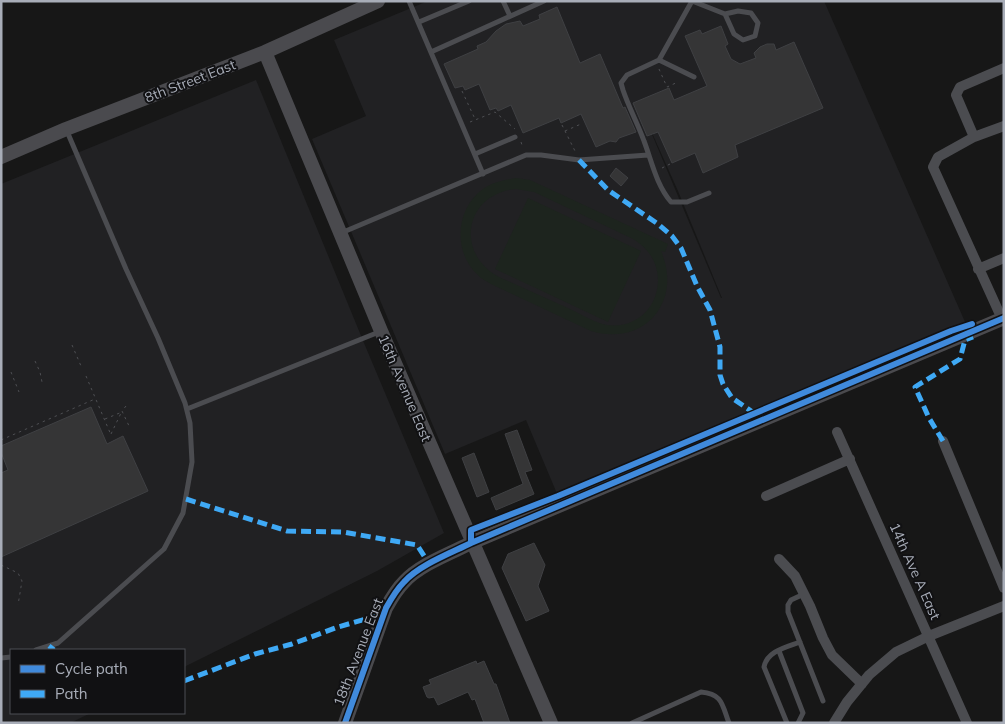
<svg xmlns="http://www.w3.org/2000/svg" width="1005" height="724" viewBox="0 0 1005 724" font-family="Mulish,sans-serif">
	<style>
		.built { fill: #212123; fill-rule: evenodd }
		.green { fill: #1d241e; fill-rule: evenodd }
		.building { fill: #353536; stroke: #3f4043 }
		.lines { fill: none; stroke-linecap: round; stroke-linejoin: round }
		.path { stroke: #4d4e52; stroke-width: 1; stroke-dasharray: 2.5 4; stroke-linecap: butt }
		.lane { stroke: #4b4c50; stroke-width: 5 }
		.street { stroke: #4b4c50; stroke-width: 10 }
		.secondary { stroke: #4a4a4e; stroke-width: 14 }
		.quiet { stroke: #3fa9f5; stroke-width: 5; stroke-dasharray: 10 5; stroke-linecap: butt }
		.cycleway-casing { stroke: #111113; stroke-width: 9 }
		.cycleway { stroke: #408adc; stroke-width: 6 }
		.labels { text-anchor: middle; stroke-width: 4; stroke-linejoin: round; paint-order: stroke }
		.street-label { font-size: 14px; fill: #a8adb8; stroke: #111113 }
	</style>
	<rect width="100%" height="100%" fill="#171717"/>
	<!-- built -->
	<path class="built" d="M428,1h396l145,330h-19l-392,165 -32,-76 -81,34 -133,-315 54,-23 -32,-76zM640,106l38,85 44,107h-1z
		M256,80l108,263 80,190 -67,38 -193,96v-17h-173v63h80l-21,10h-69v-539z"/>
	<!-- green -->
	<path class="green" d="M516,178l14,2 138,64 -3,8 -4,-1c22,51 -17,96 -70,80l-100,-47c-4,-3 -10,-5 -13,-9 -25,-22 -23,-66 5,-86 10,-7 21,-9 33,-11zM516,189l18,3 97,46c48,25 27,94 -24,87 -12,-2 -24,-10 -35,-15 -24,-11 -49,-22 -73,-33 -45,-24 -34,-83 17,-88z
		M528,198l113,53 -33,71 -113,-53z"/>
	<!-- building -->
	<path class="building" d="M557,7l23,56 20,-9 23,54 2,-1 11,25 -17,6 -3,4 -6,-1 -14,6 -15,-33 -20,9 -2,-5 -36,15 -12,-28 -13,6 -2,-3 -6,2 -11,-26 -14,6 -2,-4 -8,2 -11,-24 34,-15 -1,-3 9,-4 10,-11 10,-7 14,-3 3,5 17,-7 -1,-4z
		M721,26l7,18 -3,2 6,13 9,5 16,-6 -2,-5 6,-6 7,-3h7l2,6 18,-8 29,66 -88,37 3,12 -35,16 -8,-20 -23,10 -14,-31 -11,4 -14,-33 36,-15 5,12 33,-14 -22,-50 15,-6 2,4z
		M616,168l12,10 -7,8 -11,-10z
		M91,407l16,37 16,-8 25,55 -147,66v-84l7,-3 -7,-18v-6z
		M517,430l15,40 -7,2 9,22 -38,16 -5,-12 32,-14 -18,-50z
		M474,453l15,39 -12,5 -15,-39z
		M534,543l11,22 -7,21 11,25 -23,10 -24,-53 6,-14z
		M476,661l1,3 7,-3 10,23h2l14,39h-26l-9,-24 -3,1 -4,-8 -30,13 -4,-8 -5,1 -2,-1 -4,-10 8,-3 -2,-4z"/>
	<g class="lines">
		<!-- path -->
		<path class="path" d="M659,69l8,18 11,-5
			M462,91l13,28
			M470,122l25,-10 20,17
			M562,125l14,28
			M565,131l16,-7
			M521,142l2,6
			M662,168l8,-4
			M72,345l9,21
			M35,361l5,11 2,10
			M11,372l8,20
			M86,376l25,59
			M126,406l-4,5 8,17
			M105,419l17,-7
			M111,434l11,-23
			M1,440l94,-41
			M1,565l17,8 4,8 -4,24"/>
		<!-- lane -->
		<path class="lane" d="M409,1l74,173
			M503,1l7,15
			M692,1l-33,59 -32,15 -6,8 2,7c6,18 15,34 21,51 8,21 12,43 27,61h16l22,-9
			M692,1l33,13 13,-3 13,2 7,10 -3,13 -12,4 -9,-6 -9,-20
			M419,22l50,-21
			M431,52l113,-51
			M659,60l35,17
			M475,154l40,-17
			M341,233l185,-78h15l38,5 69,-5
			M187,409l192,-77
			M804,594l-13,6 -3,5v7l35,89
			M36,650l22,-7 106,-94 19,-36 9,-51 -2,-39 -5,-20 -27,-65 -32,-69 -60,-140
			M779,651l24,62 -5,10
			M1,658l10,-1
			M632,723l69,-31c22,2 21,13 28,31
			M787,723l-23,-56c3,-16 23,-20 36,-25"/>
		<!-- street -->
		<path class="street" d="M974,137l-18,-42 4,-8 44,-19
			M978,269l26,-11
			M1002,319l-69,-152 5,-10 36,-20 30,-11
			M837,432l130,291
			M943,441l61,147
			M766,496l84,-37
			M779,559l16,17 15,30 13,32 9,17 30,29
			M834,723l13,-21 22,-27 27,-23 33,-16 75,-30"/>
		<!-- secondary -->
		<path class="secondary" d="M265,52l116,279 170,392
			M1,157l65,-28 199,-77 113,-51
			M345,723l41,-115c5,-9 10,-18 18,-26 15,-17 47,-29 67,-39l533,-225"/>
		<!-- quiet -->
		<path class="quiet" d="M579,160l29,30 50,34 14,12 9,12 16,38 13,24 10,37v28l3,9 9,14 22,15
			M943,441l-14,-23 -14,-31 45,-28 5,-19 8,-3
			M186,499l101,32 56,1 74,13 13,20
			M49,646l5,4
			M184,681l71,-27 37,-10 46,-17 45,-13"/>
		<!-- cycleway casing -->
		<g class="cycleway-casing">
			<path id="cycleway" d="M471,543v-13l87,-34 393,-165 21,-7
				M345,723l41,-115c5,-9 10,-18 18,-26 15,-17 47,-29 67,-39l533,-225"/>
		</g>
		<!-- cycleway -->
		<use href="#cycleway" class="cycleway"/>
	</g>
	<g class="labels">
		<!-- street labels -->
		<g class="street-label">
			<text transform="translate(190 81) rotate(-21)" y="5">8th Street East</text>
			<text transform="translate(405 388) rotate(67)" y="5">16th Avenue East</text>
			<text transform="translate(915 571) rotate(66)" y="5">14th Ave A East</text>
			<text transform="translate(358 652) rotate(-69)" y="5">18th Avenue East</text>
		</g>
	</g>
	<!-- border -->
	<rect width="1005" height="724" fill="none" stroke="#a8adb8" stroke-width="5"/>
	<!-- legend -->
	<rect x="10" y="649" width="175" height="65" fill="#111113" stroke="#4d4f55"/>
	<rect x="20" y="665" width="25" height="8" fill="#408adc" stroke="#4d4f55"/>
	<text x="55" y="674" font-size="15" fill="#a8adb8">Cycle path</text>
	<rect x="20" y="690" width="25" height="8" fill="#3fa9f5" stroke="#4d4f55"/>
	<text x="55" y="699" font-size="15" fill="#a8adb8">Path</text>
</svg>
